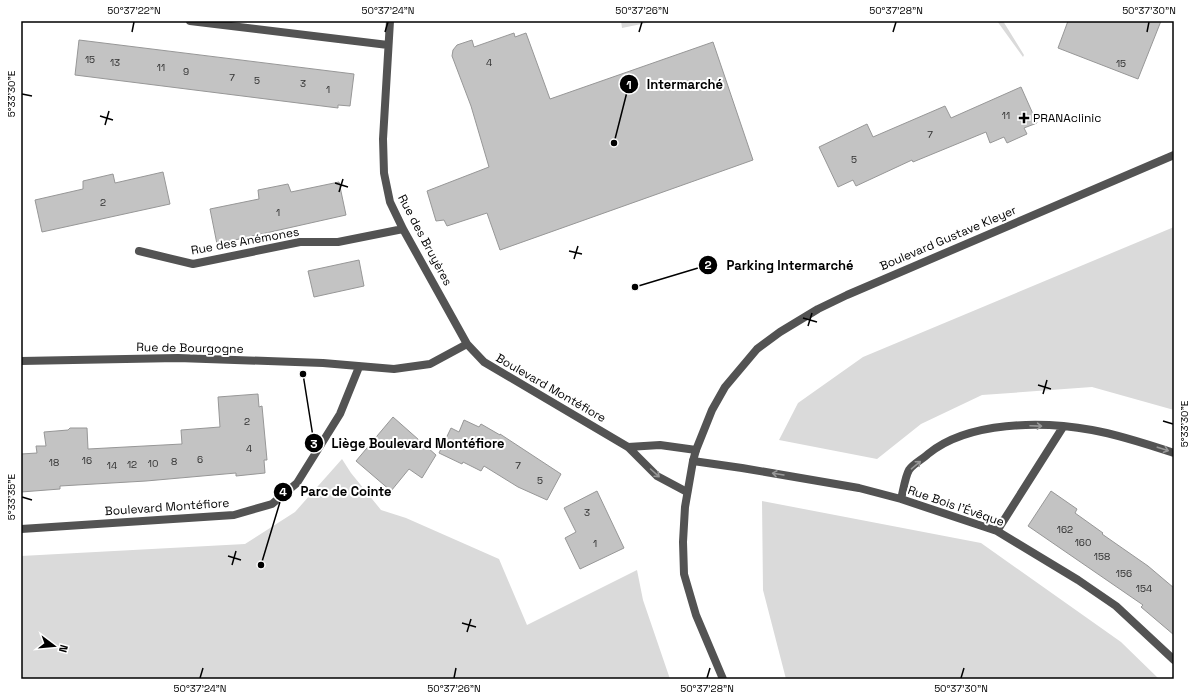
<svg xmlns="http://www.w3.org/2000/svg" width="1195" height="700" viewBox="0 0 1195 700" font-family="'Space Grotesk',sans-serif">
	<style>
		.green { fill: #dadada }
		.building { fill: #c3c3c3; stroke: #979797 }
		.lines { fill: none; stroke-linecap: round; stroke-linejoin: round }
		.minor { stroke: #535353; stroke-width: 8 }
		.tertiary { stroke: #535353; stroke-width: 8 }
		.oneway { stroke: #989898 }
		.ticks { fill: none; stroke: #000; stroke-width: 1.5 }
		.poi-dot { fill: #000; stroke: #fff; stroke-width: 1.5 }
		.labels { text-anchor: middle; stroke-width: 4; stroke-linejoin: round; paint-order: stroke }
		.number-label { font-size: 10px; fill: #313131 }
		.poi-label { font-size: 12px; fill: #000; stroke: #fff; text-anchor: start }
		.street-label { font-size: 12px; fill: #000; stroke: #fff }
		.leader { fill: none; stroke: #000; stroke-width: 1.5 }
		.callout-dot { fill: #000; stroke: #fff; stroke-width: 1.5 }
		.mark-label { font-size: 12px; text-anchor: middle; font-weight: bold; fill: #fff }
		.callout-label { font-size: 13px; text-anchor: middle; font-weight: bold; fill: #000; stroke: #fff; stroke-width: 4; stroke-linejoin: round; paint-order: stroke }
		.neatline { fill: none; stroke: #000; stroke-width: 1.5 }
		.ticks-label { font-size: 10px; text-anchor: middle; fill: #000 }
	</style>
	<rect width="100%" height="100%" fill="#fff"/>
	<!-- green -->
	<path class="green" d="M621,21h35l-34,7z
		M997,21h6l21,34 -1,2z
		M1174,227v183l-82,-23 -110,8 -61,29 -44,35 -98,-19 19,-37 65,-46z
		M342,459l9,14 30,37 25,8 93,41 28,66 110,-55 6,30 27,79h-649v-123l224,-12 50,-32z
		M762,501l219,42 140,99 38,37h-373l-23,-89z"/>
	<!-- building -->
	<path class="building" d="M1068,21h93l-23,58 -80,-31z
		M514,33l1,4 11,-4 24,66 163,-57 40,118 -253,90 -13,-37 -40,13 -3,-6 -8,1 -9,-30 62,-24 -18,-61 -19,-50 1,-6 4,-5 15,-5 2,7z
		M79,40l275,34 -4,32 -12,-1v3l-263,-33z
		M1021,87l16,36 -13,5 3,6 -20,9 -3,-6 -14,6 -4,-11 -73,30 -1,-2 -56,26 -3,-6 -15,7 -19,-40 48,-23 6,13 72,-31 6,12z
		M163,172l7,32 -128,28 -7,-32 48,-11v-8l30,-7 2,9z
		M339,182l7,33 -129,29 -7,-35 49,-10 -1,-9 30,-6 3,8z
		M359,260l5,26 -50,11 -6,-26z
		M258,394l1,13 3,-1 5,54h-3l1,13 -29,3v-3l-90,8 -86,5v3l-39,3v-38l16,-1 -1,-7h10l-2,-14 24,-2 2,-2h17l1,21 94,-5 -1,-14 39,-3 -2,-30z
		M393,417l43,38 -14,23 -13,-9 -18,22 -35,-30z
		M464,420l15,7 2,-3 19,11v-1l61,40 -14,26 -29,-13 -34,-21 -3,5 -18,-9 -1,2 -23,-11 12,-25 8,4z
		M597,491l27,57 -44,21 -15,-31 11,-6 -12,-24z
		M1051,491l26,18 -2,4 28,20 -1,1 46,32 26,22v47l-33,-28 2,-2 -115,-79z"/>
	<g class="lines">
		<!-- minor -->
		<path class="minor" d="M190,21l198,24
			M390,21l-7,118 1,34 6,29 13,27 64,115 17,18 144,85 29,29 30,16
			M139,251l54,13 107,-22h38l65,-13
			M21,361l157,-3 145,5 71,6 36,-5 37,-20
			M628,447l32,-2 36,5
			M693,461l49,7 117,20 42,11 96,32 81,49 38,26 58,54
			M901,499c2,-7 4,-22 8,-29 4,-6 14,-11 19,-16 40,-33 114,-33 164,-24 28,5 55,14 82,23
			M21,529l213,-14 38,-11 25,-21 43,-69 19,-47
			M997,531l66,-104"/>
		<!-- tertiary -->
		<path class="tertiary" d="M723,679l-27,-64 -12,-41 -1,-32 2,-35 8,-46 3,-11 16,-40 13,-23 32,-38 23,-17 38,-23 29,-14 327,-140"/>
	</g>
	<!-- one-way arrows -->
	<defs><path id="oneway-shaft" d="M-6 0H5M1.5-3L5.5 0L1.5 3" fill="none" stroke-width="1.6" stroke-linecap="round" stroke-linejoin="round"/></defs>
	<g class="oneway">
		<use href="#oneway-shaft" transform="translate(1036 426) rotate(2)"/>
		<use href="#oneway-shaft" transform="translate(1163 449) rotate(18)"/>
		<use href="#oneway-shaft" transform="translate(916 465) rotate(-40)"/>
		<use href="#oneway-shaft" transform="translate(655 473) rotate(42)"/>
		<use href="#oneway-shaft" transform="translate(778 474) rotate(-171)"/>
	</g>
	<!-- ticks -->
	<path class="ticks" d="M132,32l2,-10M385,32l3,-10M639,32l3,-10M893,32l3,-10M1147,32l2,-10M22,94l10,2M100,116l13,4M105,125l4,-14M335,183l13,4M339,192l4,-13M569,251l13,3M574,259l4,-13M803,318l14,4M808,326l4,-13M1038,385l13,4M1043,394l4,-14M1163,421l10,3M22,497l10,3M228,556l13,4M232,565l4,-14M462,623l14,4M467,632l4,-13M200,678l3,-10M454,678l2,-10M707,678l3,-10M961,678l3,-10"/>
	<!-- markers -->
	<path class="poi-dot" d="M1022 112h4v4h4v4h-4v4h-4v-4h-4v-4h4z"/>
	<g class="labels">
		<!-- number labels -->
		<g class="number-label">
			<text x="90" y="63">15</text>
			<text x="115" y="66">13</text>
			<text x="489" y="66">4</text>
			<text x="1121" y="67">15</text>
			<text x="161" y="71">11</text>
			<text x="186" y="75">9</text>
			<text x="232" y="81">7</text>
			<text x="257" y="84">5</text>
			<text x="303" y="87">3</text>
			<text x="328" y="93">1</text>
			<text x="1006" y="119">11</text>
			<text x="930" y="138">7</text>
			<text x="854" y="163">5</text>
			<text x="103" y="206">2</text>
			<text x="278" y="216">1</text>
			<text x="247" y="425">2</text>
			<text x="249" y="452">4</text>
			<text x="200" y="463">6</text>
			<text x="87" y="464">16</text>
			<text x="174" y="465">8</text>
			<text x="54" y="466">18</text>
			<text x="153" y="467">10</text>
			<text x="132" y="468">12</text>
			<text x="112" y="469">14</text>
			<text x="518" y="469">7</text>
			<text x="540" y="484">5</text>
			<text x="587" y="516">3</text>
			<text x="1065" y="533">162</text>
			<text x="1083" y="546">160</text>
			<text x="595" y="547">1</text>
			<text x="1102" y="560">158</text>
			<text x="1124" y="577">156</text>
			<text x="1144" y="592">154</text>
		</g>
		<!-- poi labels -->
		<g class="poi-label">
			<text x="1033" y="122">PRANAclinic</text>
		</g>
		<!-- street labels -->
		<g class="street-label">
			<text transform="translate(948 238) rotate(-23)" y="4">Boulevard Gustave Kleyer</text>
			<text transform="translate(425 240) rotate(62)" y="4">Rue des Bruyères</text>
			<text transform="translate(245 241) rotate(-10)" y="4">Rue des Anémones</text>
			<text transform="translate(190 348) rotate(1)" y="4">Rue de Bourgogne</text>
			<text transform="translate(551 388) rotate(30)" y="4">Boulevard Montéfiore</text>
			<text transform="translate(956 506) rotate(19)" y="4">Rue Bois l'Évêque</text>
			<text transform="translate(167 507) rotate(-4)" y="4">Boulevard Montéfiore</text>
		</g>
	</g>
	<!-- callouts -->
	<path class="leader" d="M614 143L629 84M635 287L708 265M303 374L314 443M261 565L283 492"/>
	<g class="callout-dot">
		<circle cx="614" cy="143" r="4"/>
		<circle cx="635" cy="287" r="4"/>
		<circle cx="303" cy="374" r="4"/>
		<circle cx="261" cy="565" r="4"/>
		<circle cx="629" cy="84" r="10"/>
		<circle cx="708" cy="265" r="10"/>
		<circle cx="314" cy="443" r="10"/>
		<circle cx="283" cy="492" r="10"/>
	</g>
	<g class="mark-label">
		<text x="629" y="89">1</text>
		<text x="708" y="269">2</text>
		<text x="314" y="448">3</text>
		<text x="283" y="496">4</text>
	</g>
	<g class="callout-label">
		<text x="685" y="89">Intermarché</text>
		<text x="790" y="270">Parking Intermarché</text>
		<text x="418" y="448">Liège Boulevard Montéfiore</text>
		<text x="346" y="496">Parc de Cointe</text>
	</g>
	<!-- border -->
	<rect width="1195" height="700" fill="none" stroke="#ffffff" stroke-width="44"/>
	<!-- north arrow -->
	<g transform="translate(54 646) rotate(106)" stroke="#ffffff" stroke-width="3" paint-order="stroke">
	<path d="M0-3L7 15L0 10L-7 15Z" fill="#000000"/>
	<text y="-6" font-size="11" font-weight="bold" text-anchor="middle" fill="#000000">N</text>
	</g>
	<rect x="22" y="22" width="1151" height="656" class="neatline"/>
	<g class="ticks-label">
		<text x="134" y="14">50°37'22"N</text>
		<text x="388" y="14">50°37'24"N</text>
		<text x="642" y="14">50°37'26"N</text>
		<text x="896" y="14">50°37'28"N</text>
		<text x="1149" y="14">50°37'30"N</text>
		<text transform="translate(11 94) rotate(-90)" y="4">5°33'30"E</text>
		<text transform="translate(1184 424) rotate(-90)" y="4">5°33'30"E</text>
		<text transform="translate(11 497) rotate(-90)" y="4">5°33'35"E</text>
		<text x="200" y="692">50°37'24"N</text>
		<text x="454" y="692">50°37'26"N</text>
		<text x="707" y="692">50°37'28"N</text>
		<text x="961" y="692">50°37'30"N</text>
	</g>
</svg>
